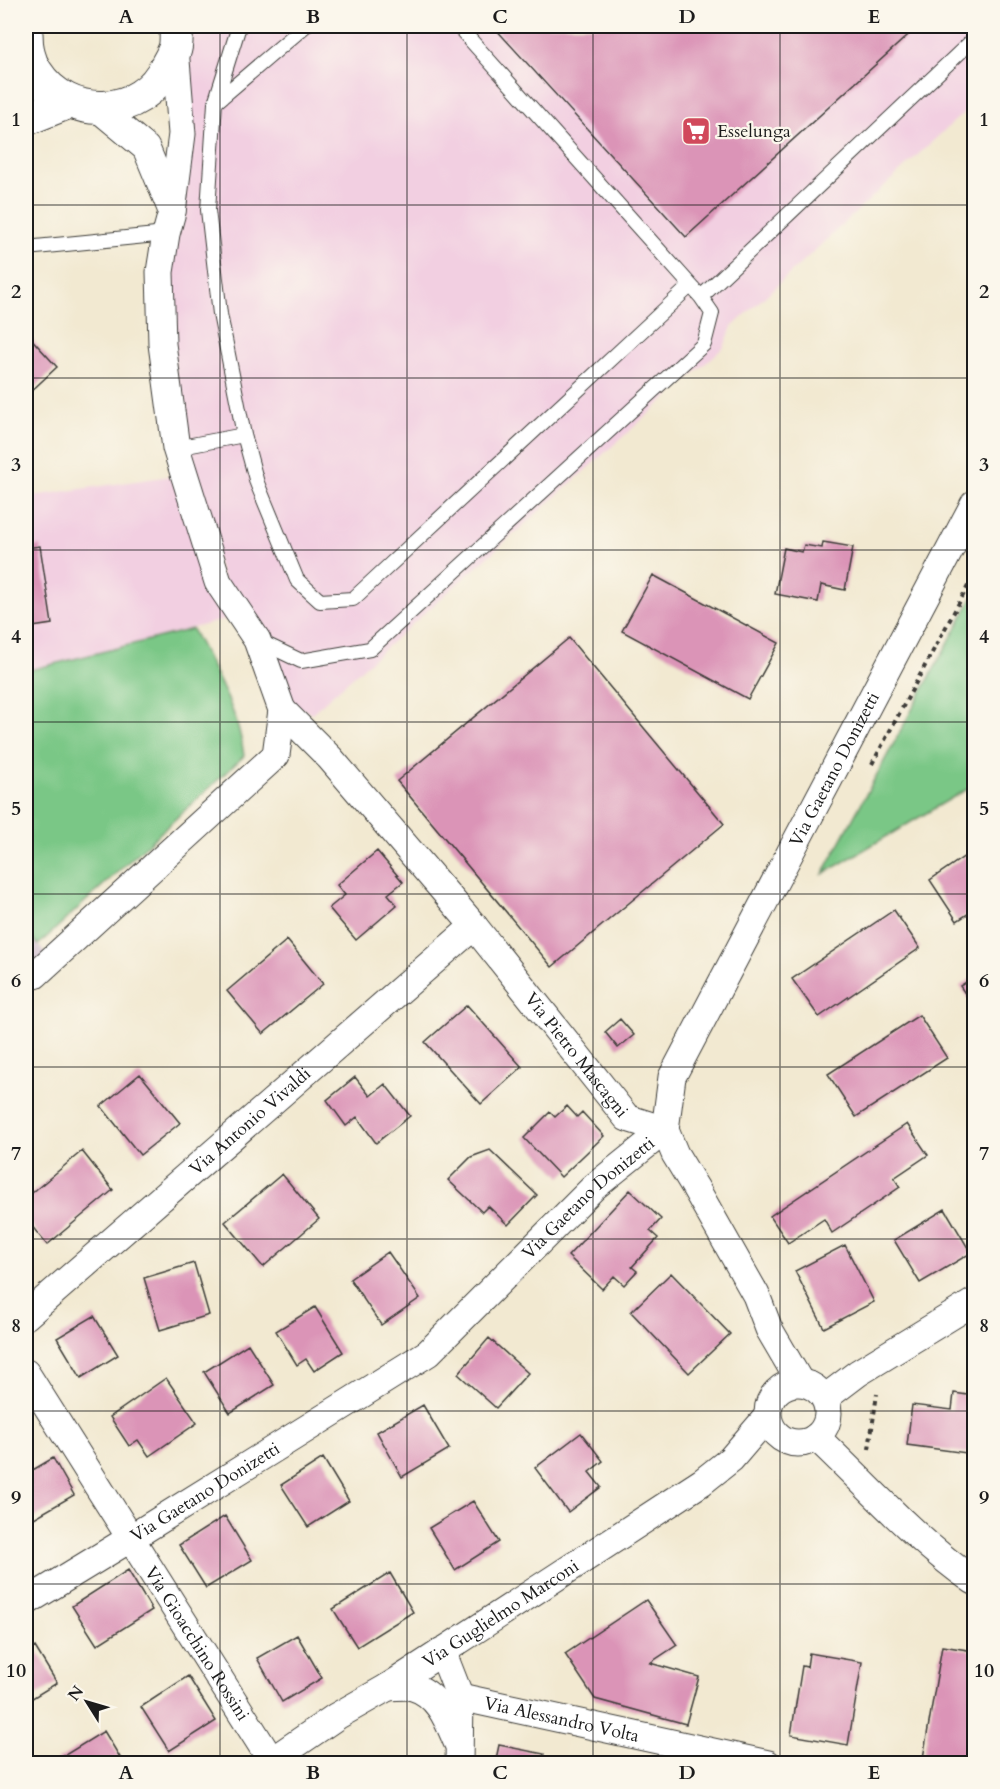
<svg xmlns="http://www.w3.org/2000/svg" width="1000" height="1789" viewBox="0 0 1000 1789" font-family="Cardo,serif">
	<style>
		.built { fill: #f2cfe1 }
		.industrial { fill: #cfbdcf }
		.grass { fill: #7ac786; stroke: #4b7251; stroke-width: 1.5 }
		.building { fill: #db94b7 }
		.lines { fill: none; stroke-linecap: round; stroke-linejoin: round }
		.lane-casing { stroke: #3c3b37; stroke-width: 16 }
		.street-casing { stroke: #3c3b37; stroke-width: 29 }
		.secondary-casing { stroke: #3c3b37; stroke-width: 35 }
		.path { stroke: #3c3b37; stroke-width: 4; stroke-dasharray: 4.5 4.5; stroke-linecap: butt }
		.lane { stroke: #fff; stroke-width: 14 }
		.street { stroke: #fff; stroke-width: 27 }
		.secondary { stroke: #fff; stroke-width: 33 }
		.grid { fill: none; stroke: #1c1c1c; stroke-width: 1.5; stroke-opacity: 0.55 }
		.labels { text-anchor: middle; stroke-width: 4.5; stroke-linejoin: round; paint-order: stroke }
		.poi-label { font-size: 18px; fill: #1c1c1c; stroke: #fbf7ec; text-anchor: start }
		.street-label { font-size: 18px; fill: #1c1c1c; stroke: #fbf7ec }
		.neatline { fill: none; stroke: #1c1c1c; stroke-width: 2 }
		.grid-label { font-size: 20px; text-anchor: middle; font-weight: bold; fill: #1c1c1c }
	</style>
	<rect width="100%" height="100%" fill="#fbf7ec"/>
	<filter id="ink" filterUnits="userSpaceOnUse"><feTurbulence type="fractalNoise" baseFrequency=".0167" numOctaves="2"/><feDisplacementMap in="SourceGraphic" scale="12" xChannelSelector="R" yChannelSelector="G"/><feConvolveMatrix kernelMatrix="1 2 1 2 8 2 1 2 1" color-interpolation-filters="sRGB"/></filter>
	<filter id="wash" filterUnits="userSpaceOnUse"><feTurbulence type="fractalNoise" baseFrequency=".008" numOctaves="4" result="noise"/><feDisplacementMap in="SourceGraphic" scale="24" xChannelSelector="R" yChannelSelector="G"/><feGaussianBlur stdDeviation="1.35" result="paint"/><feColorMatrix in="noise" values="0 0 0 0 0 0 0 0 0 0 0 0 0 0 0 0 0 1.4 0 .05"/><feComposite in="paint" operator="in"/></filter>
	<g filter="url(#wash)">
		<rect width="100%" height="100%" fill="#f2e9d1"/>
		<!-- built -->
		<path class="built" d="M183,26h791v77l-242,224 -8,20 -412,366 -22,-8 -66,-123 -39,-124 -18,-168z
			M177,475l58,142 -209,54v-174z"/>
		<!-- industrial -->
		<path class="industrial" d="M26,931l29,33 -29,26z"/>
		<!-- grass -->
		<path class="grass" d="M974,595v190l-151,89z
			M192,629c21,41 47,81 52,127l-206,189 -12,-14v-260z"/>
		<g id="blocks">
			<!-- building -->
			<path class="building" d="M493,26h425l-232,211z
				M26,333l31,34 -31,29z
				M823,542l30,5 -8,43 -24,-5 -3,17 -43,-8 9,-46 18,4 2,-7 18,3z
				M40,546l12,78 -26,4v-80z
				M653,575l126,68 -31,56 -126,-68z
				M569,638l155,186 -172,143 -155,-186z
				M974,850v60l-17,11 -27,-41z
				M377,851l26,31 -15,12 9,11 -41,35 -27,-32 16,-13 -8,-10z
				M894,910l26,38 -101,69 -27,-38z
				M287,940l36,44 -60,50 -36,-43z
				M974,977v30l-14,-21z
				M467,1005l55,62 -41,37 -56,-62z
				M919,1015l28,43 -91,59 -28,-43z
				M620,1019l14,16 -16,13 -13,-16z
				M140,1074l40,49 -40,32 -39,-49z
				M355,1077l15,19 15,-12 25,32 -34,27 -19,-26 -11,9 -19,-26z
				M567,1106l10,11 5,-5 22,24 -43,41 -37,-39 26,-26 5,5z
				M907,1124l21,31 -34,23 6,9 -68,46 -8,-14 -36,24 -18,-27z
				M490,1150l47,45 -29,30 -20,-19 -6,6 -34,-32 23,-23z
				M82,1151l31,39 -66,55 -21,-26v-21z
				M282,1174l37,45 -56,48 -38,-45z
				M630,1190l31,29 -11,12 8,7 -26,29 5,4 -13,14 -10,-9 -12,13 -34,-33z
				M945,1209l26,44 -51,30 -26,-43z
				M845,1245l29,57 -50,26 -29,-57z
				M388,1252l32,46 -39,27 -31,-46z
				M194,1263l15,52 -49,15 -16,-52z
				M671,1273l59,61 -41,39 -58,-61z
				M315,1307l28,45 -29,19 -8,-12 -9,6 -21,-34z
				M94,1316l24,39 -37,23 -24,-40z
				M489,1338l39,35 -32,35 -38,-34z
				M248,1344l26,41 -44,28 -26,-41z
				M166,1378l31,45 -48,33 -11,-16 -9,6 -19,-29z
				M954,1393l20,3v58l-67,-9 5,-40 40,5z
				M423,1405l26,44 -47,28 -25,-45z
				M581,1433l22,28 -14,11 12,15 -33,25 -33,-44z
				M53,1458l21,37 -45,26 -3,-6v-41z
				M323,1458l26,43 -41,26 -27,-42z
				M473,1501l26,41 -44,28 -26,-42z
				M225,1516l27,44 -46,28 -27,-43z
				M128,1570l24,40 -55,35 -25,-39z
				M390,1573l23,39 -56,35 -24,-38z
				M646,1600l31,45 -27,18 49,14 -13,47 -91,-25 -30,-45z
				M297,1635l25,43 -40,24 -25,-44z
				M942,1646l32,5v113h-52z
				M35,1647l22,36 -31,19v-50z
				M809,1653l53,9 -14,83 -57,-10 11,-69 5,1z
				M188,1676l28,45 -47,30 -28,-44z
				M104,1731l20,33h-65l-2,-4z
				M499,1745l45,9 -2,10h-47z"/>
		</g>
	</g>
	<g filter="url(#ink)">
		<use href="#blocks" fill-opacity="0" stroke="#3c3b37" stroke-width="1.5"/>
		<g class="lines">
			<!-- lane casing -->
			<g class="lane-casing">
				<path id="lane" d="M239,26l-24,77 -7,107 12,104 24,121 13,48 40,97 23,21 33,-2 337,-313
					M216,102l89,-76
					M26,248l140,-14
					M701,297l273,-258
					M176,448l68,-13
					M259,641l42,20 69,-12 334,-305 8,-31 -11,-16 -243,-271"/>
			</g>
			<!-- street casing -->
			<g class="street-casing">
				<g id="street">
					<path d="M99,109l47,39 26,63"/>
					<path id="s1" d="M282,710l48,48 144,168 153,192 38,12"/>
					<path d="M35,975l241,-220 6,-45 -25,-70 -39,-58 -42,-134 -14,-104 -2,-72 6,-38 6,-22 10,-78 -7,-86"/>
					<path d="M665,1130l10,24 20,33 61,108 13,34 31,53"/>
					<path id="s2" d="M26,1316l448,-390"/>
					<path id="s3" d="M26,1373l245,387"/>
					<circle cx="798" cy="1413" r="30"/>
					<path d="M825,1398l33,-25 116,-71"/>
					<path d="M816,1437c52,49 99,103 158,144"/>
					<path id="s4" d="M26,1602l105,-64 297,-185 166,-166 71,-57 7,-53 302,-573"/>
					<path d="M442,1651l18,46 -1,67"/>
					<path d="M388,1687c8,0 18,-2 25,0 25,7 35,34 44,55"/>
					<path id="s5" d="M460,1697l308,67"/>
					<path id="s6" d="M267,1764l70,-48 51,-29 314,-205 29,-23 36,-42"/>
				</g>
			</g>
			<!-- secondary casing -->
			<g class="secondary-casing">
				<path id="secondary" d="M26,33c0,13 2,27 10,39 32,50 106,47 131,-7 3,-5 6,-11 8,-16 2,-7 1,-16 1,-23
					M26,119l43,-17"/>
			</g>
			<!-- path -->
			<path class="path" d="M974,618l-2,5 2,1
				M872,764l102,-189
				M869,1449l8,-55"/>
			<!-- lane -->
			<use href="#lane" class="lane"/>
			<!-- street -->
			<use href="#street" class="street"/>
			<!-- secondary -->
			<use href="#secondary" class="secondary"/>
		</g>
	</g>
	<!-- grid -->
	<path class="grid" d="M220,26v1738M407,26v1738M593,26v1738M780,26v1738M26,205h948M26,378h948M26,550h948M26,722h948M26,894h948M26,1067h948M26,1239h948M26,1411h948M26,1584h948"/>
	<!-- icons -->
	<defs>
		<g id="supermarket-square" transform="scale(1.5)"><rect x="-9" y="-9" width="18" height="18" rx="4" fill="#d1495b" stroke="#fbf7ec"/><path d="M-6-5.5h2.5l.6 2H6L4.5 2H-2.5L-4.4-4H-6ZM-1.5 3.2a1.3 1.3 0 1 0 .1 0ZM3 3.2a1.3 1.3 0 1 0 .1 0Z" fill="#fff"/></g>
	</defs>
	<g fill-rule="evenodd">
		<use href="#supermarket-square" x="696" y="131"/>
	</g>
	<g class="labels">
		<!-- poi labels -->
		<g class="poi-label">
			<text x="717" y="137">Esselunga</text>
		</g>
		<!-- street labels -->
		<g class="street-label">
			<text dy="6" stroke="none"><textPath href="#s4" startOffset="1200">Via Gaetano Donizetti</textPath></text>
			<text dy="6" stroke="none"><textPath href="#s1" startOffset="454">Via Pietro Mascagni</textPath></text>
			<text dy="6" stroke="none"><textPath href="#s2" startOffset="297">Via Antonio Vivaldi</textPath></text>
			<text dy="6" stroke="none"><textPath href="#s4" startOffset="696">Via Gaetano Donizetti</textPath></text>
			<text dy="6" stroke="none"><textPath href="#s4" startOffset="210">Via Gaetano Donizetti</textPath></text>
			<text dy="6" stroke="none"><textPath href="#s6" startOffset="278">Via Guglielmo Marconi</textPath></text>
			<text dy="6" stroke="none"><textPath href="#s3" startOffset="320">Via Gioacchino Rossini</textPath></text>
			<text dy="6" stroke="none"><textPath href="#s5" startOffset="104">Via Alessandro Volta</textPath></text>
		</g>
	</g>
	<!-- margin -->
	<rect width="1000" height="1789" fill="none" stroke="#fbf7ec" stroke-width="66"/>
	<!-- north arrow -->
	<g transform="translate(87 1702) rotate(307)" stroke="#fbf7ec" stroke-width="4.5" paint-order="stroke">
	<path d="M0-4.5L10 22L0 15L-10 22Z" fill="#1c1c1c"/>
	<text y="-9" font-size="16" font-weight="bold" text-anchor="middle" fill="#1c1c1c">N</text>
	</g>
	<rect x="33" y="33" width="934" height="1723" class="neatline"/>
	<g class="grid-label">
		<text x="126" y="23">A</text>
		<text x="313" y="23">B</text>
		<text x="500" y="23">C</text>
		<text x="687" y="23">D</text>
		<text x="874" y="23">E</text>
		<text x="16" y="126">1</text>
		<text x="984" y="126">1</text>
		<text x="16" y="298">2</text>
		<text x="984" y="298">2</text>
		<text x="16" y="471">3</text>
		<text x="984" y="471">3</text>
		<text x="16" y="643">4</text>
		<text x="984" y="643">4</text>
		<text x="16" y="815">5</text>
		<text x="984" y="815">5</text>
		<text x="16" y="987">6</text>
		<text x="984" y="987">6</text>
		<text x="16" y="1160">7</text>
		<text x="984" y="1160">7</text>
		<text x="16" y="1332">8</text>
		<text x="984" y="1332">8</text>
		<text x="16" y="1504">9</text>
		<text x="984" y="1504">9</text>
		<text x="16" y="1677">10</text>
		<text x="984" y="1677">10</text>
		<text x="126" y="1779">A</text>
		<text x="313" y="1779">B</text>
		<text x="500" y="1779">C</text>
		<text x="687" y="1779">D</text>
		<text x="874" y="1779">E</text>
	</g>
</svg>
